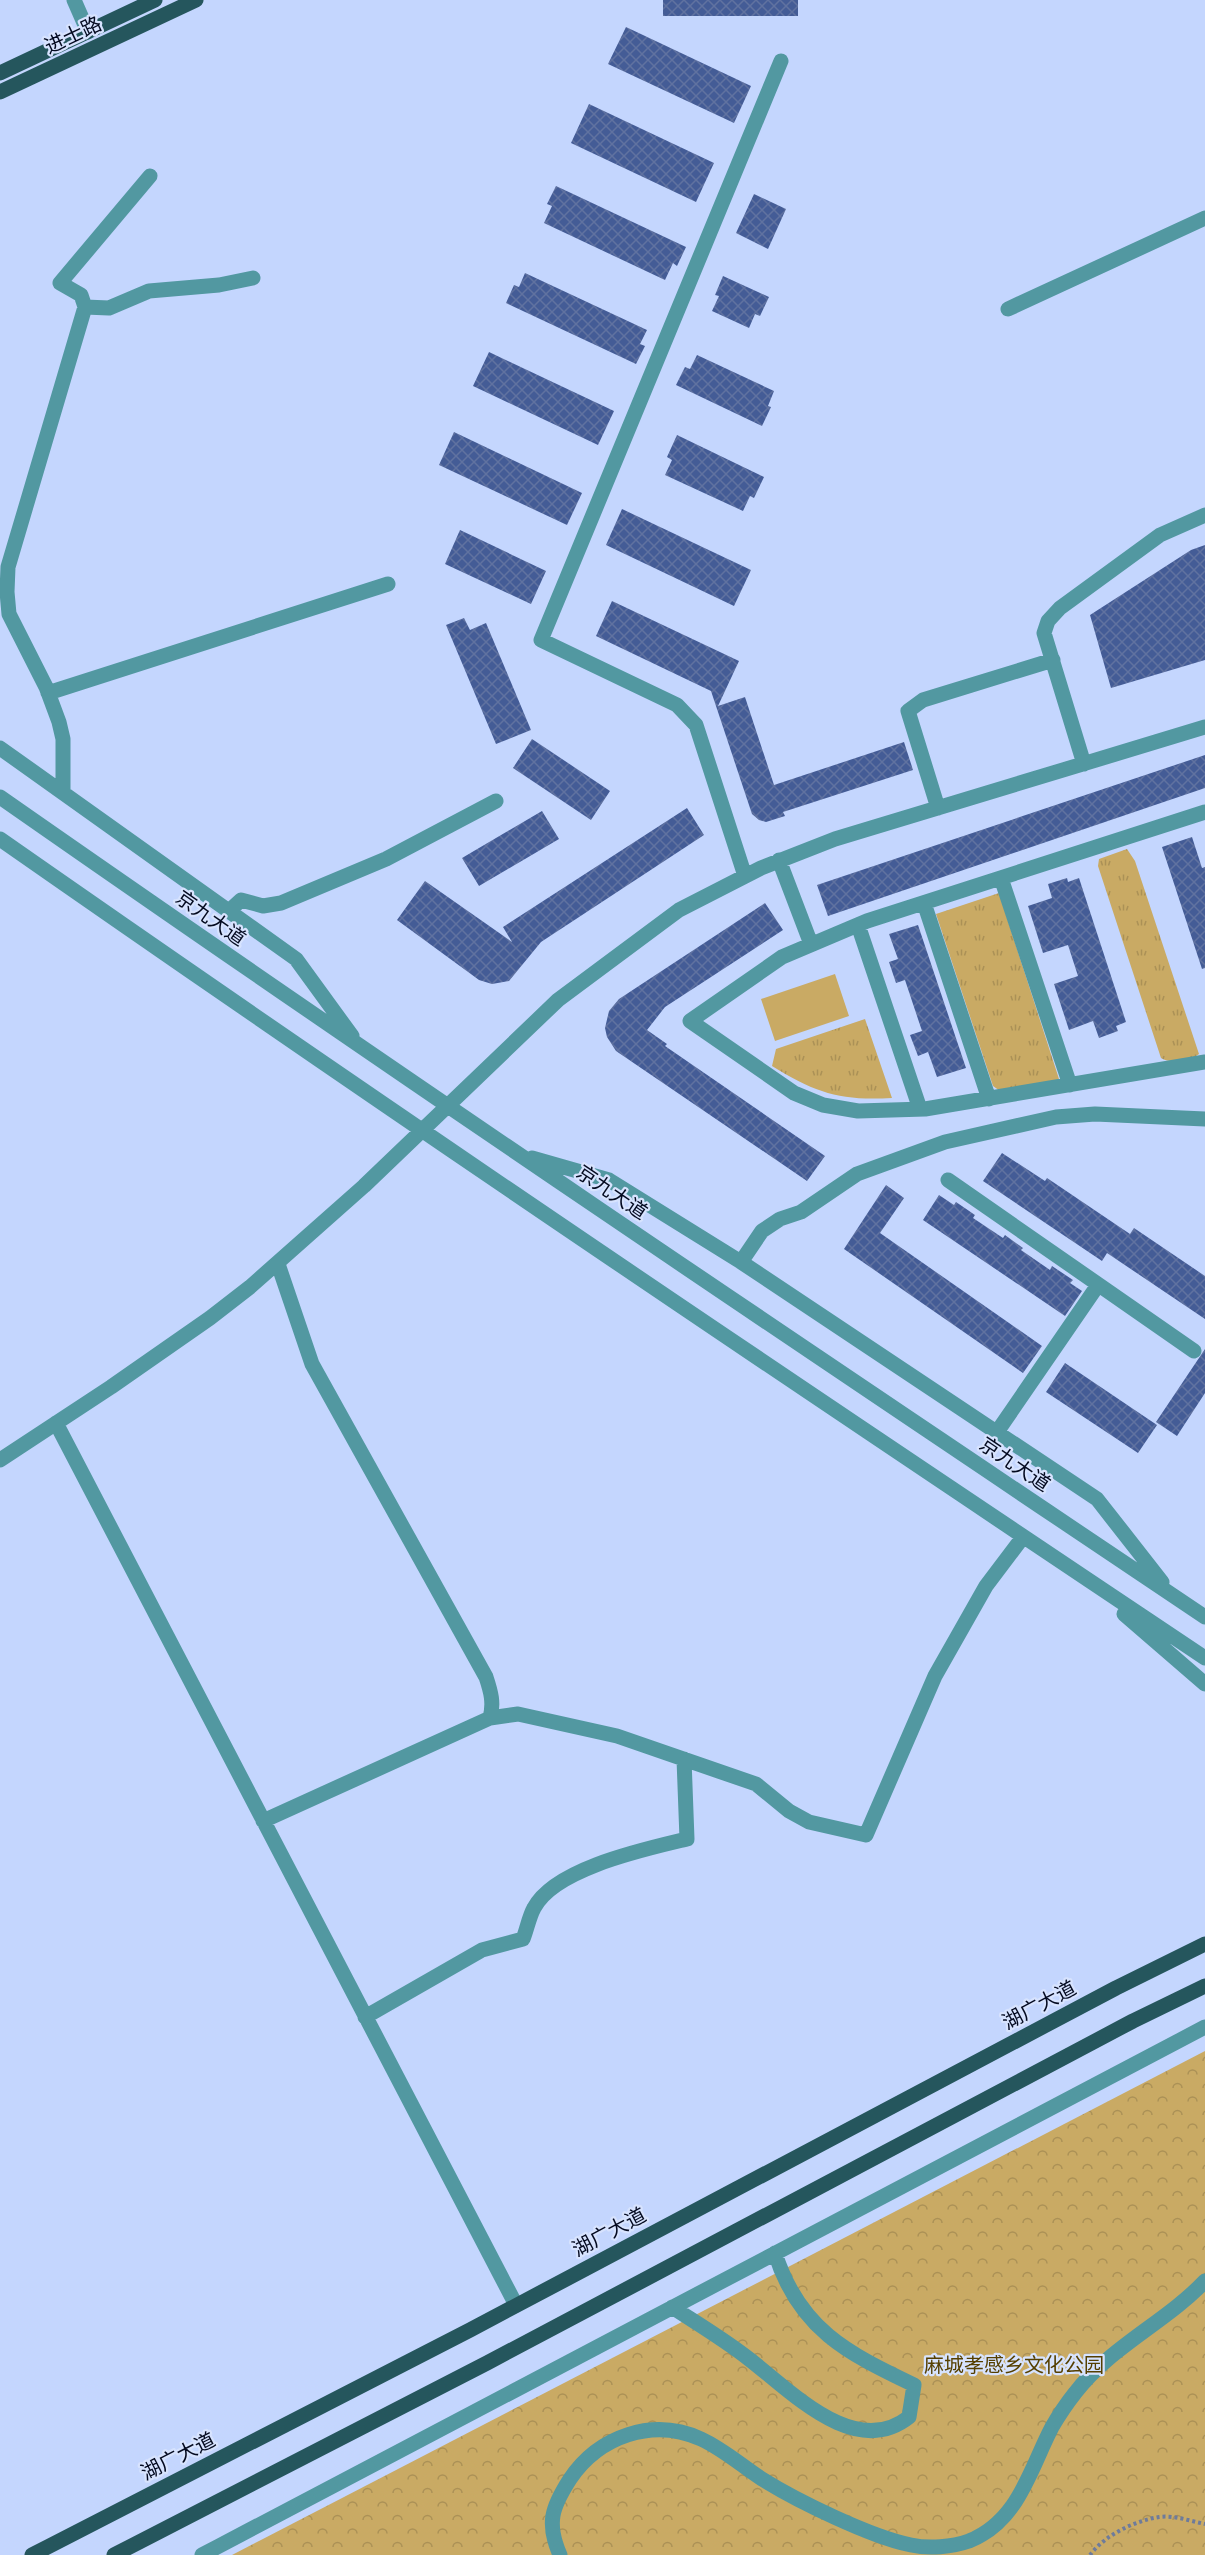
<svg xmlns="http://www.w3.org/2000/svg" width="1205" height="2555" viewBox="0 0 1205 2555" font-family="'Space Grotesk','Noto Sans SC',sans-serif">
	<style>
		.grass { fill: url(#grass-tufts) }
		.park { fill: url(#park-crowns) }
		.pitch { fill: #c9aa64 }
		.building { fill: url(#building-cross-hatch) }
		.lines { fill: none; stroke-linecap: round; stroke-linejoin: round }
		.path { stroke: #6e7b9b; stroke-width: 4; stroke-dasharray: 3 3; stroke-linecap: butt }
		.minor { stroke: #5298a1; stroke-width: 15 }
		.major { stroke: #25565d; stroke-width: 15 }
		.labels { text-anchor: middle; stroke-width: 4.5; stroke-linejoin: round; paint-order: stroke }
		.street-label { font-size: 20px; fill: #040a20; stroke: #d7e3fe }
		.park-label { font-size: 20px; fill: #553f01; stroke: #d7e3fe }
	</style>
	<defs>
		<pattern id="grass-tufts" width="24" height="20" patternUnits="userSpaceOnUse" patternTransform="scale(1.5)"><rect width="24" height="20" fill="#c9aa64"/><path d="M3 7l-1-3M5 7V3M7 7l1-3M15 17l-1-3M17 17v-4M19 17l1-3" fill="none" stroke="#ab9156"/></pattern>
		<pattern id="park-crowns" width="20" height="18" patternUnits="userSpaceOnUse" patternTransform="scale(1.5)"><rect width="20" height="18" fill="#c9aa64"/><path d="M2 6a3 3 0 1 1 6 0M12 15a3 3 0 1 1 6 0" fill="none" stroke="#ab9156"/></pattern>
		<pattern id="building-cross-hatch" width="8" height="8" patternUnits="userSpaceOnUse" patternTransform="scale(1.5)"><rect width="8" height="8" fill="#445c96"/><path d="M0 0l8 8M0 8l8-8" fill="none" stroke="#6072a0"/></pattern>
	</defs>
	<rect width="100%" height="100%" fill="#c4d6fe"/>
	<!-- grass -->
	<path class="grass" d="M1127,849l8,12 64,193c-8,7 -29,10 -38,4l-63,-192 1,-7z
		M999,893l60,186 -5,3 -54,9 -7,-5 -57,-172z
		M865,1019l27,79c-52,3 -76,-5 -120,-32l4,-17z"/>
	<!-- park -->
	<path class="park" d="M1205,2051v504h-973z"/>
	<!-- pitch -->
	<path class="pitch" d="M835,974l14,42 -74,25 -14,-42z"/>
	<!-- building -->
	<path class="building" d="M663,0h135v16h-135z
		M626,27l125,59 -17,37 -126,-59z
		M589,104l125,59 -18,39 -125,-59z
		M556,186l130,61 -9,19 -4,-3 -8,17 -121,-57 8,-17 -5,-2z
		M754,194l32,15 -18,40 -32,-16z
		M525,273l122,57 -7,14 5,2 -9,18 -130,-61 8,-18 5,2z
		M723,276l46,21 -9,19 -5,-2 -6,14 -37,-17 7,-15 -4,-1z
		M489,352l125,59 -16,34 -125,-59z
		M697,355l77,36 -6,15 3,1 -9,19 -86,-41 9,-18 5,2z
		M454,432l128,61 -15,32 -128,-60z
		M677,435l87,42 -10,21 -4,-2 -7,15 -78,-36 7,-15 -5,-3z
		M622,509l129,61 -17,36 -128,-61z
		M460,530l86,41 -15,33 -86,-40z
		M1205,545v115l-94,28 -21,-73 101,-65z
		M612,601l127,60 -21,45 27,-9 29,88 130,-43 9,28 -130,42 2,4 -19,6 -7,-2 -7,-6 -41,-123 -115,-55z
		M464,618l6,12 16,-7 45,107 -35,14 -50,-119z
		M532,739l78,52 -19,29 -78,-52z
		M1205,755v33l-377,128 -11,-31z
		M687,808l17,27 -163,107 -32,39 -17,3 -13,-4 -82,-60 28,-39 87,61 -9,-15z
		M542,811l17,28 -80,47 -17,-28z
		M1192,837l10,31 3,-1v101l-3,1 -40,-122z
		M1067,878l1,4 11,-4 47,144 -10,4 2,5 -19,7 -6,-17 -24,9 -15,-46 24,-8 -10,-31 -25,8 -15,-47 24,-8 -4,-14z
		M765,903l18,27 -118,77 -18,23 20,14 -2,2 160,110 -18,25 -191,-130 -9,-14 -2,-9 4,-17 10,-12z
		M918,925l48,143 -29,9 -9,-25 -10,4 -8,-21 12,-4 -17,-51 -9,3 -7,-21 9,-3 -9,-25z
		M1002,1153l43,28 2,-3 83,56 4,-6 71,48v43l-98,-66 -5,8 -119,-80z
		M886,1185l18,13 -24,35 162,113 -19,27 -179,-124z
		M939,1195l15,10 2,-3 19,13 -2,3 30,20 2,-3 18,13 -2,2 29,20 2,-4 21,14 -3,3 12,8 -17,25 -142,-96z
		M1205,1349v44l-28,43 -21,-14z
		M1065,1363l92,62 -19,28 -92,-61z"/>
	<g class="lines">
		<!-- path -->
		<path class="path" d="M1090,2555c15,-20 44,-34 69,-38 15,-2 31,4 46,7"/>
		<!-- minor -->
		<path class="minor" d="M74,0l14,32
			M85,307l24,1 40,-17 70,-6 34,-7
			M1008,309l197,-91
			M48,693l340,-109
			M0,748l296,211 56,77
			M1084,764l-40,-131 4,-12 12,-13 100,-73 45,-20
			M63,791v-52l-4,-17 -13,-35 -37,-73 -2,-22 1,-25 77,-260 -4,-12 -21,-12 90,-107
			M0,797c398,278 801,549 1205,820
			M938,808l-30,-97 15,-11 130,-40
			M1205,812l-338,109 -85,36 -92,64 104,72 29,12 35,6 67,-2 280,-47
			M0,839c398,278 801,549 1205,819
			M779,860l32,84
			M745,876l-49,-151 -19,-20 -136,-65 240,-579
			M1001,878l69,207
			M924,903l65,196
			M229,911l12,-11 22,6 18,-3 105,-44 110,-58
			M858,925l62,184
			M532,1158l77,22 132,82 356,237 65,83
			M948,1180l246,171
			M741,1262l21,-31 18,-12 21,-7 56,-38 88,-32 111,-25 39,-3 110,5
			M56,1423l460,882
			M997,1432l101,-147
			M0,1460l111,-73 99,-69 40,-31 114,-101 194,-186 121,-90 82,-42 74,-29 370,-112
			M1124,1614l81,70
			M490,1718l28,-4 99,22 139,48 33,27 20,11 57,13 69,-159 51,-90 37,-49
			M263,1821l227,-103c4,-15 1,-26 -4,-41l-174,-313 -34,-100
			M365,2017l117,-67 41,-11c4,-10 6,-22 11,-31 21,-40 112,-59 153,-69l-3,-80
			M672,2307c26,17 53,33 77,52 42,32 106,101 160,58l5,-32c-67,-32 -115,-56 -139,-132
			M202,2555l1003,-528
			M560,2555c-14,-32 -8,-48 10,-76 29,-43 83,-62 131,-40 22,10 41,27 61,40 35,22 109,58 149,66 18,4 41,2 58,-4 50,-20 61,-72 83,-114 7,-12 15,-24 23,-34 35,-46 91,-71 130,-112"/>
		<!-- major -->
		<path class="major" d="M0,73l155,-73
			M0,92l196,-92
			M32,2555l438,-225 646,-342 89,-44
			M114,2555l373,-192 646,-342 72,-35"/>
	</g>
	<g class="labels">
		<!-- street labels -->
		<g class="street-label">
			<text transform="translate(73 35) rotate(-25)" y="7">进士路</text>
			<text transform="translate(211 918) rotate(35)" y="7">京九大道</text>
			<text transform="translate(612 1192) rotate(34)" y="7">京九大道</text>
			<text transform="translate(1015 1464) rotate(34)" y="7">京九大道</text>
			<text transform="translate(1039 2005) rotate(-28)" y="7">湖广大道</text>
			<text transform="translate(609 2232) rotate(-28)" y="7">湖广大道</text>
			<text transform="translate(178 2456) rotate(-27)" y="7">湖广大道</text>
		</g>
		<!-- park labels -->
		<g class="park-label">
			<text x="1014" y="2372">麻城孝感乡文化公园</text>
		</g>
	</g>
</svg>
